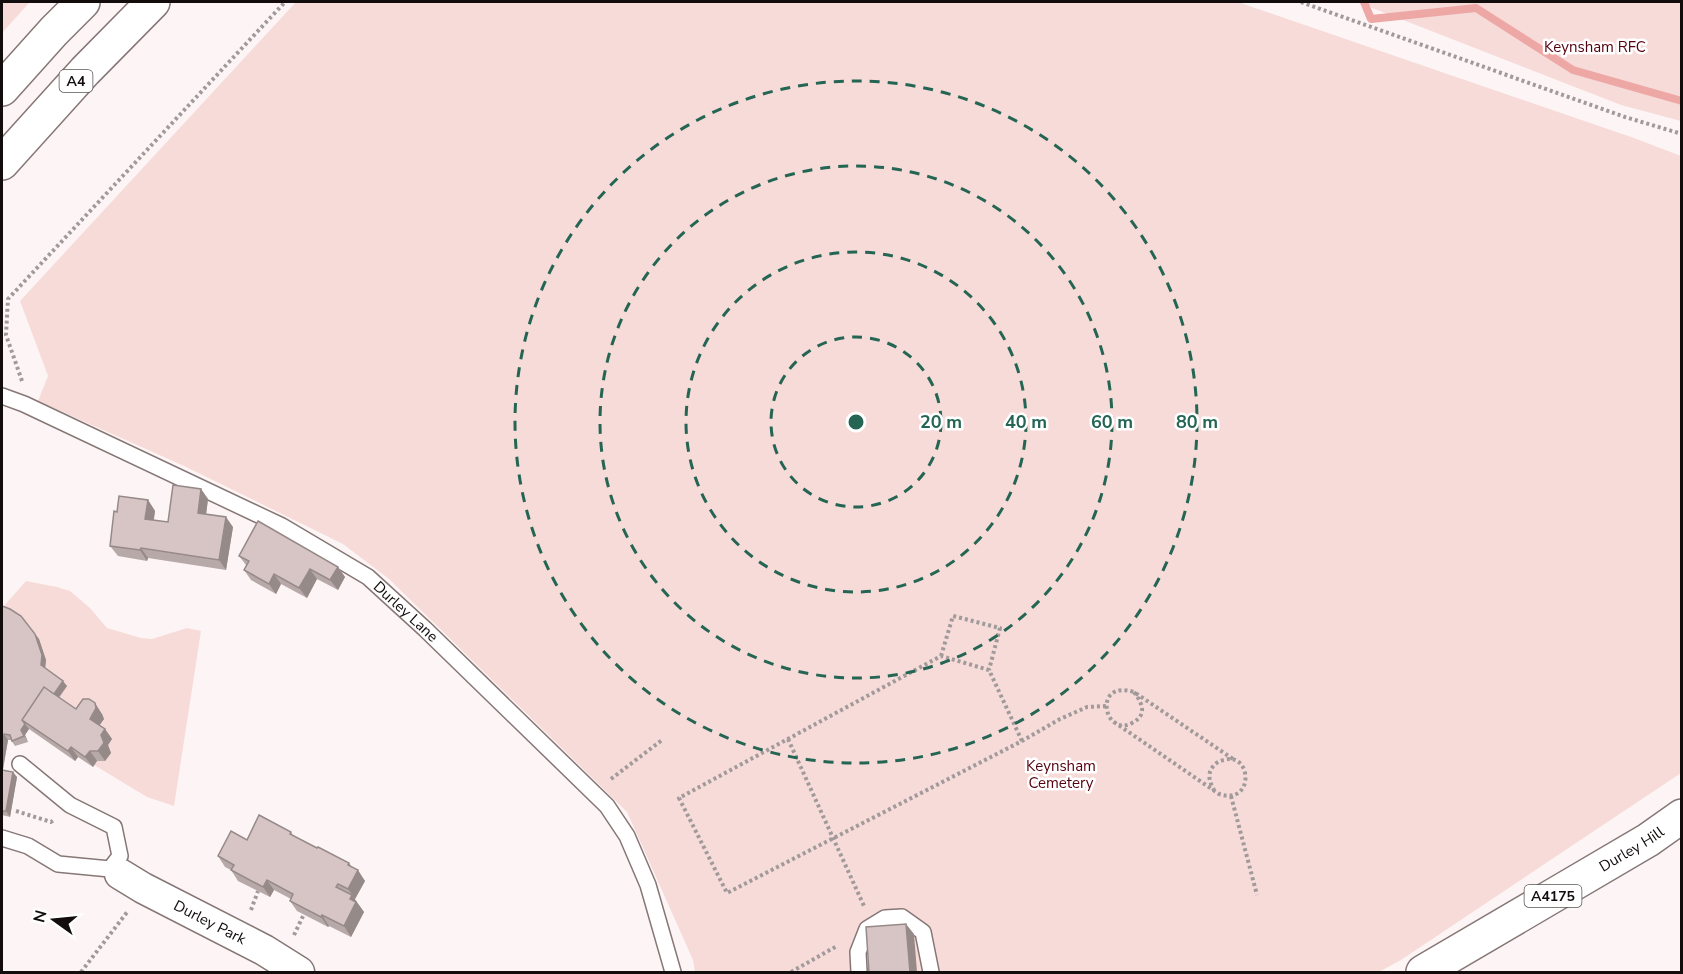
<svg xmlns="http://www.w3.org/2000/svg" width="1683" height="974" viewBox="0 0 1683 974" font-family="'Nunito Sans',sans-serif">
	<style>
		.green { fill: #f7dbd9 }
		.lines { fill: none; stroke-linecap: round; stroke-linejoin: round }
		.stream { stroke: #eda8a5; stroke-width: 8 }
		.service-casing { stroke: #867776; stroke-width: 18 }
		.minor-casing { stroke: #867776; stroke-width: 33 }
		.primary-casing { stroke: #867776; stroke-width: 36 }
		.trunk-casing { stroke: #867776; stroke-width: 36 }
		.path { stroke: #a19a9a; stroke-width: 4; stroke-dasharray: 3 3; stroke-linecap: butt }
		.service { stroke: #fff; stroke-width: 15 }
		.minor { stroke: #fff; stroke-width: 30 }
		.primary { stroke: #fff; stroke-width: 33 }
		.trunk { stroke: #fff; stroke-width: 33 }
		.wall { fill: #b8a9a9 }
		.shaded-wall { fill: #968a89 }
		.building { fill: #d6c5c4; stroke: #968a89; stroke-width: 1.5 }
		.ring { fill: none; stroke: #256553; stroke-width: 3; stroke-dasharray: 10 8 }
		.labels { text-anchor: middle; stroke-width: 5; stroke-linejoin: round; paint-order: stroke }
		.shield { fill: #fff; stroke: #595555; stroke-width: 1.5 }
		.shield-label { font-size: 14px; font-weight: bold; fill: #120c0c }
		.park-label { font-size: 15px; fill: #54010e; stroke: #fff }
		.street-label { font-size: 15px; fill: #120c0c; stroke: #fff }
		.centre { fill: #256553; stroke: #fff; stroke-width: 3 }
		.ring-label { font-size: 18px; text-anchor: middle; font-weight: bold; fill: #256553; stroke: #fff; stroke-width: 5; stroke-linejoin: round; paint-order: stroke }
	</style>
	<rect width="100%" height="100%" fill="#fdf5f5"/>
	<!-- green -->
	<path class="green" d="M2,2h28l-28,31z
		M296,2h942l396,136 47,18v617l-280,187 -22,12h-684l-2,-12 -66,-148 -238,-233 -46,-35 -159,-78 -146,-65 10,-25 -28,-75z
		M1357,2h324v119l-60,-16z
		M26,581l31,6 13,4 20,17 17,20 34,10 11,1 35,-11 14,3 -27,175 -27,-9 -53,-32 3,-4 -14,-42 -27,-18 -11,-30 1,-11 -7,-21 -14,-18 -23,-13z"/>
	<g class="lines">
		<!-- stream -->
		<path class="stream" d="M1364,2l7,17 105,-11 97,62 109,31"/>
		<!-- service casing -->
		<g class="service-casing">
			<g id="service">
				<path id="s1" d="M2,396l22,8 258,122 86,51 57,52 182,177 20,30 21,49 25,87"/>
				<path d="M20,764l50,41 44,22 6,29 -10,13"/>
				<path d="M2,838l26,8 30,18 52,5 8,4"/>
				<path d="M859,972l-1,-20 9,-23 18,-11 17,-1 21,15 8,40"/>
			</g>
		</g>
		<!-- minor casing -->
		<g class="minor-casing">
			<g id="minor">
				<path id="s2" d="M120,874l23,14 121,62 35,22"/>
			</g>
		</g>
		<!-- primary casing -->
		<g class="primary-casing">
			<g id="primary">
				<path id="s3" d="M1423,972l225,-132 34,-24"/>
			</g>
		</g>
		<!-- trunk casing -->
		<g class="trunk-casing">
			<path id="trunk" d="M2,89l52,-58 29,-29
				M2,163l83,-92 68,-69"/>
		</g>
		<!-- path -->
		<path class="path" d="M1301,2l324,115 57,17
			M22,381l-16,-46 2,-36 277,-297
			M941,656l12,-40 47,12 -11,42
			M1134,692c8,11 14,23 -2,31 -28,15 -40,-44 2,-31l99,67
			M1114,722l105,72c36,12 33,-43 5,-34 -5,1 -10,4 -12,8 -5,7 -2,15 2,22
			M788,739l76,167
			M1022,741l-33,-71 -48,-14 -262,142 48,95 295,-152 38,-22 27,-12 19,-1
			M611,779l51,-39
			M1231,796l26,99
			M16,811l35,11 4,-3
			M251,910l7,-19
			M294,935l10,-21
			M81,972l47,-61
			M791,972l46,-26"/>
		<!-- service -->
		<use href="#service" class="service"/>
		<!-- minor -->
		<use href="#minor" class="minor"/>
		<!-- primary -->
		<use href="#primary" class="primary"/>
		<!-- trunk -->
		<use href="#trunk" class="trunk"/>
	</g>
	<!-- wall -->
	<path class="wall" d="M201,489l7,10 -2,15 27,13 -7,43 -78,-12 -1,3 -29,-5 -8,-10 7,-34 31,-12 7,11 -1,9 14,2z
		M239,556l99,11 7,10 -7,13 -21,-11 -10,19 -26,-14 -5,10 -25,-14 -7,-10 2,-5z
		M2,606l33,28 4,5 7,21 -1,8 22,18 -8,12 17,11 26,5 2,5 -5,6 6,4 7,10 -4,6 3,8 -6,8h-8l-4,6 -15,-10 -3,4 -46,-32 -4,6 3,7 -13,4 -4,-6h-3l-5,30 14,7 -7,40 -8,-2z
		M291,832l3,5 59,31 12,13 -10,18h-1l10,13 -13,25 -22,-11 -1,1 -31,-16 -7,-10 1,-2 -17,-9 -4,7 -32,-16 -7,-11 -6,-3 -7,-11 29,-16z"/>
	<!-- shaded-wall -->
	<path class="shaded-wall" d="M201,489l7,10 -3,24 -7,-10z
		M148,500l7,11 -3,18 -7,-10z
		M226,517l7,10 -7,43 -7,-10z
		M141,548l7,10 -1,3 -7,-11z
		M338,567l7,10 -7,13 -8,-10z
		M310,569l7,10 -10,19 -8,-10z
		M274,574l7,10 -5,10 -7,-10z
		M35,634l4,5 7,21 -1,11 -4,-6z
		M63,681l4,5 -11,15 -3,-5z
		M95,703l7,11 2,5 -7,10 -7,-10z
		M25,724l4,5 -4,6 3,7 -7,-12z
		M105,729l7,10 -4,6 3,8 -6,8 -7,-10 3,-16z
		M4,734l4,6 -6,34v-23z
		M71,747l7,10 -3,4 -7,-10z
		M90,751l7,10 -4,6 -8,-10z
		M13,772l4,5 -7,40 -4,-6z
		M349,863l7,10 2,-3 7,11 -10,18 -7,-10v-24z
		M267,880l7,10 -4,7 -7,-10z
		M352,895l12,17 -13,25 -7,-11 6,-27z
		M322,915l7,11 -1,1 -7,-10z
		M906,924l8,10 3,38h-7z"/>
	<!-- building -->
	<path class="building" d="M173,485l28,4 -3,24 28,4 -7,43 -78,-12 -1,2 -30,-4 4,-35 3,1 2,-16 29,4 -3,19 23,3z
		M258,521l80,46 -8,13 -20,-11 -11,19 -25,-14 -5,10 -25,-14 5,-9 -10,-5z
		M2,606l8,3 11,7 14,18 7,21 -1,10 22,16 -9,13 -10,-7 -22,33 3,4 -4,6 3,6 -12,5 -2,-6 -6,-1 -2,17z
		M44,687l32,22 7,-10h6l6,4 1,5 -6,11 15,10 -4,6 3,8 -6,8h-8l-5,6 -14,-10 -3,4 -46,-31z
		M2,770l11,2 -7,39h-4z
		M259,815l32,17 -1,2 27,14 1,-1 31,16 -1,2 10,5 -10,19 -10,-5 -2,3 16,8 -2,4 6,3 -12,24 -22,-11 -1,2 -31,-16 3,-7 -26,-14 -4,7 -32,-17 3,-5 -16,-9 13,-25 16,9z
		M906,924l4,48h-41l-3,-45z"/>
	<!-- distance rings -->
	<g class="ring">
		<circle cx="856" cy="422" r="85"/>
		<circle cx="856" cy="422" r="170"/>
		<circle cx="856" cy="422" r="256"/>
		<circle cx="856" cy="422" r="341"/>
	</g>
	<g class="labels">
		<!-- shield labels -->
		<g class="shield">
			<rect x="59.5" y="70" width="33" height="22" rx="4.5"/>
			<rect x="1524.5" y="885" width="57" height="22" rx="4.5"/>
		</g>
		<g class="shield-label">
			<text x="76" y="86">A4</text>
			<text x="1553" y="901">A4175</text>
		</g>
		<!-- park labels -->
		<g class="park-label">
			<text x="1595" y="52">Keynsham RFC</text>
			<text x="1061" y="771">Keynsham<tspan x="1061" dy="17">Cemetery</tspan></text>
		</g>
		<!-- street labels -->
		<g class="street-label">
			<text dy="5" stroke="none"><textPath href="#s1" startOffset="460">Durley Lane</textPath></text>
			<text dy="5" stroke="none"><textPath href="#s3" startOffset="242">Durley Hill</textPath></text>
			<text dy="5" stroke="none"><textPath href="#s2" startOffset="102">Durley Park</textPath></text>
		</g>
	</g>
	<circle cx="856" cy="422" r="9" class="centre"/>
	<g class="ring-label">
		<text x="941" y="428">20 m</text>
		<text x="1026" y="428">40 m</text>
		<text x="1112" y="428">60 m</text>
		<text x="1197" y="428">80 m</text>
	</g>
	<!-- border -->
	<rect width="1683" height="974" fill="none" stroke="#120c0c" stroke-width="6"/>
	<!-- north arrow -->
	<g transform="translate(54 920) rotate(285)" stroke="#ffffff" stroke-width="4.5" paint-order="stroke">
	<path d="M0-4.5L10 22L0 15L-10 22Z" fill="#120c0c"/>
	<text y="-9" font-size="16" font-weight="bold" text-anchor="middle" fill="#120c0c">N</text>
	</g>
</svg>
